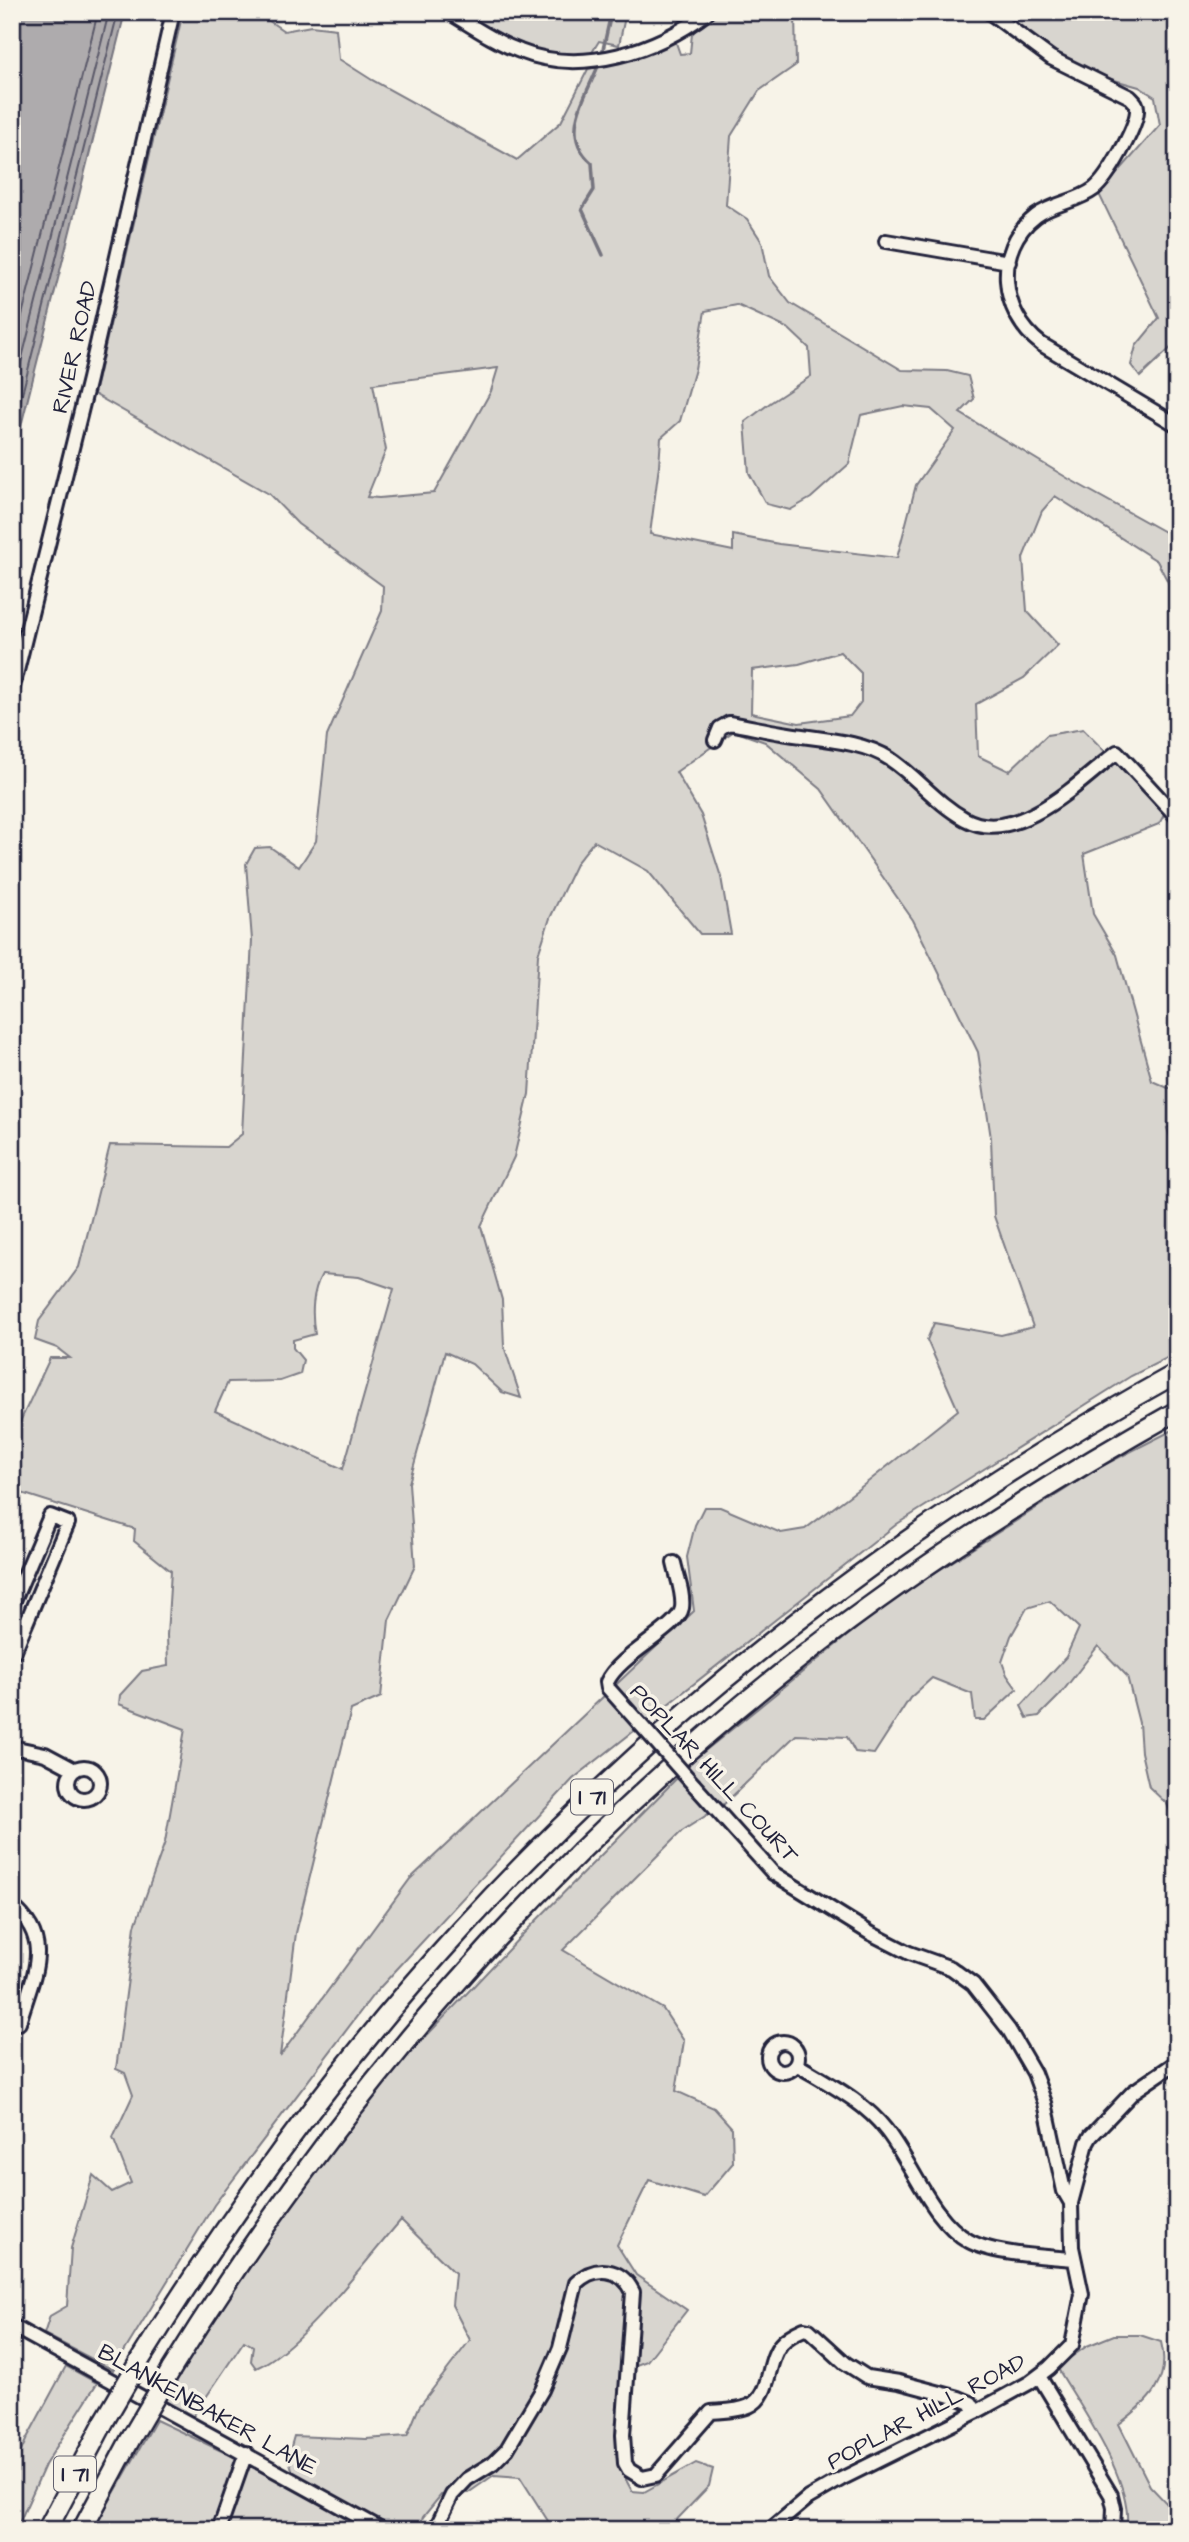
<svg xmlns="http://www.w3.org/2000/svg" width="1189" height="2542" viewBox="0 0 1189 2542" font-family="'Architects Daughter',sans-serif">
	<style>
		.green { fill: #d8d5cf; stroke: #7d7c85; stroke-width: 2; fill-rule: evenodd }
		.water { fill: #aeabad; stroke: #76747f; stroke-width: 2 }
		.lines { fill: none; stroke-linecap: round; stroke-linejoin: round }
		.shore { stroke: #5a5969; stroke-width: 2 }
		.stream { stroke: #76747f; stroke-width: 3.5 }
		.minor-casing { stroke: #22223b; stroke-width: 18 }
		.highway-casing { stroke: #22223b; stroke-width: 23 }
		.minor { stroke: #f7f3e8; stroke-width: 12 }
		.highway { stroke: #f7f3e8; stroke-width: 18 }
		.minor-bridge-casing { stroke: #22223b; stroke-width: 18; stroke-linecap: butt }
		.highway-bridge-casing { stroke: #22223b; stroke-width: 23; stroke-linecap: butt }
		.minor-bridge { stroke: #f7f3e8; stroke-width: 12 }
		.highway-bridge { stroke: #f7f3e8; stroke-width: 18 }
		.labels { text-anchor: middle; stroke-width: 7; stroke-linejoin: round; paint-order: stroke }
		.shield { fill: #f7f3e8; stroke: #62616f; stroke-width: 2 }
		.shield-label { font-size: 21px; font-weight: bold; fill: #22223b }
		.street-label { font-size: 23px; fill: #22223b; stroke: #f7f3e8 }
	</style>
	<rect width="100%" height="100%" fill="#f7f3e8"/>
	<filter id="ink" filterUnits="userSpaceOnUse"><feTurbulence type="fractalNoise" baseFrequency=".0143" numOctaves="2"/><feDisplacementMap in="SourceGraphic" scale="14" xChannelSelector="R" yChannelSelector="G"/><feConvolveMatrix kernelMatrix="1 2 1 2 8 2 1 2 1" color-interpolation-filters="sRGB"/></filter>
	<g filter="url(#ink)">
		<!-- green -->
		<path class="green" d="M183,12h73l28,19 27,-5 25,3 3,30 33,21 145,80 44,-38 27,-53 35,-8 41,-19 11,-2 5,14 10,-1 2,-19 20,-22h83l1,53 -37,26 -28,45 -5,69 21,14 15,23 7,34 21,27 112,67 45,1 21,5 6,23 -14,14 109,66 108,60v60l-20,-38 -102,-65 -13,15 -19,47 4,53 31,34 -34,33 -48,26 2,52 31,15 38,-36 36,-6 82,84 -6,11 -75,30 9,60 24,41 35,126 16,7 9,-1v37l-10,4 10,28v197l-46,23 -234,148 -324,255 -200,216 -159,210 -101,165 -69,-36 6,-18 17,-10 4,-58 22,-73 19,17 19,-9 -18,-45 20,-43 -8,-22 -9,-4 19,-143 30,-84 20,-113 -66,-25 1,-9 22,-24 26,-5 -1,-31 4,-64 -37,-30 1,-12 -123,-39v-67l7,1 31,-66h20l-13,-10 -22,-8 4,-19 40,-54 31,-122 116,2 16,-13 10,-194 -6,-76 9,-16 15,-1 29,20 17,-26 11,-105 55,-125 1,-25 -85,-62 -29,-30 -175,-100zM737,305l52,24 20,19 2,28 -41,27 -25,19 4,51 17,31 24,6 21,-12 38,-34 12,-49 42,-9 28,3 24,21 -39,55 -19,73 -118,-14 -46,-9v16l-83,-17 9,-68 2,-28 19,-17 15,-52 10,-58zM498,368l-7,23 -57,102 -55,5 -12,-1 19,-47 -13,-66zM840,652l21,21v29l-11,14 -51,7 -48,-10 1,-43 47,-6zM734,731l31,11 56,47 92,131 65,132 13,86 3,78 39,111 -32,8 -67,-12 -7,17 31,70 -89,71 -64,48 -24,4 -61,-26h-16l-9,18 -8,32 7,54 -284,268 -130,177 16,-123 55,-223 30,-13 8,-77 26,-54 -6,-83 36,-131 27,12 30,28 19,6 -17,-52 -2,-46 -21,-74 33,-69 15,-63 9,-139 12,-37 27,-56 17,-21 54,30 52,63h31l-10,-57 -20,-62 -25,-43zM322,1274l37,3 35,12 -51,180 -128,-58 13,-29 52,-1 20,-7 3,-14 -10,-12v-8l22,-6c-4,-20 -3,-43 7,-60z
			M456,12h170l-7,33 -20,-4 -8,13 -27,3 -34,-6z
			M996,12h181v330l-37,35 -9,-12 5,-19 23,-28 -60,-124 61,-69 -5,-28 -16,-10 -53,-15z
			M1177,1428v398l-10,-22 -18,-17 -8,-35 -2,-29 -12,-47 -29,-30 -39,50 -20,20 -12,2 -6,-12 45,-49 13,-29 -29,-27 -23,7 -16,28 -9,26 5,13 10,14 -33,31h-9l-3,-26 -40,-16 -22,20 -36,56 -19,-2 -8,-15 -51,-2 -75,72 -36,-40 204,-165 213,-136z
			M677,1778l33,35 -28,18 -119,119 100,59 21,32 -8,50 38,17 18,20 1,35 -29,34 -55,-17 -32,65 19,30 51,35 -40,51 -27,10 -2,94 14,26 12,1 52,-29 17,6 -4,17 -42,44h-120l1,-9 -28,-44 -26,-2 -26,18 -27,2 -18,22 -5,13h-21l-104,-58 -5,-15 6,-21 72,3 41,-3 12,-29 51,-67 -18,-35 3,-32 -54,-53c-34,39 -100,129 -145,148l-5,-7 2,-15 -9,-5 -52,77 -28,-18 63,-100 88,-128 82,-105 126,-133z
			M1114,2335h26l21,7c10,39 -12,60 -42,82l31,62 19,20 8,-2v26h-51c10,-47 -46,-123 -69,-163l30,-21z
			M66,2366l31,17 -52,82 -29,65h-4v-59l15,-33z
			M156,2420l93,44 121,66h-277z"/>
		<!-- water -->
		<path class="water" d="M12,12h113l-113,450z"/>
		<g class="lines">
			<!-- shore -->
			<path class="shore" d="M12,355l86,-343
				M12,398l97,-386
				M12,434l106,-422"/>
			<!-- stream -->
			<path class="stream" d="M602,54l8,-36 4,-6
				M600,61c-12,34 -43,72 -8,102l2,27 -12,19 21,46"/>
			<!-- minor casing -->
			<g class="minor-casing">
				<path id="minor" d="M449,12c23,14 46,30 71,39 62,25 137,0 188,-39
					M989,12l62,46 79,39c4,4 8,7 7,14 -1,17 -29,67 -43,78 -17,13 -41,14 -58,27 -43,33 -36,97 5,128l136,81
					M886,241l123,21
					M12,691l77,-312 84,-367
					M715,740l5,-12 9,-5c18,3 35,7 53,10 32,6 80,7 108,26 27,18 46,44 75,60 51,28 115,-38 152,-67l60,65
					M12,1605l38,-89 18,7 -54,129h-2
					M640,1724l-32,-36 -1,-6c13,-28 71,-53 75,-74 2,-14 -5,-31 -8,-45
					M12,1747l33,7 30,16
					M68 1783a16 16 0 1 1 32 0a16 16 0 1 1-32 0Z
					M694,1785l79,88 97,60 39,20 42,15 22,16 36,46 25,43 11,30 19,88 7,12
					M12,1906c44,35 19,73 7,117
					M768 2057a15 15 0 1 1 30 0a15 15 0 1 1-30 0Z
					M796,2064c31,19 68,37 90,66 27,34 45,90 83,111 23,13 77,16 105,18
					M12,2326l371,204
					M1039,2376l72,119 3,13 -1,22
					M219,2530l27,-77
					M435,2530l17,-35 15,-16 26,-16 14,-14 35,-59 18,-42 16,-65c19,-18 45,-16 57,9l-10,143 2,28 4,7 13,8 14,-3 55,-63c12,-1 28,-1 38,-6 23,-10 17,-45 32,-62 5,-6 16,-12 23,-15l5,1 36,33 22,14 32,5 60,16 12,5 5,9
					M770,2530l38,-32 33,-19 135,-67 53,-29 20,-15 23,-23 10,-51 -10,-47 -1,-44 16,-60 4,-7 42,-44 44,-30"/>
			</g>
			<!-- highway casing -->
			<g class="highway-casing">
				<path id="highway" d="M140,2360c95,-153 200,-298 322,-431 204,-223 449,-410 715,-556
					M171,2370c167,-271 377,-515 628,-711 119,-93 246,-174 378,-248
					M47,2530l58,-110
					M82,2530l48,-90"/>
			</g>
			<!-- minor -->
			<use href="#minor" class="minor"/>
			<!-- highway -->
			<use href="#highway" class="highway"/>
			<!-- minor-bridge casing -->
			<g class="minor-bridge-casing">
				<path id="minor-bridge" d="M640,1724l54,61"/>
			</g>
			<!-- highway-bridge casing -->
			<g class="highway-bridge-casing">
				<path id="highway-bridge" d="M105,2420l35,-60
					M130,2440l41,-70"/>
			</g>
			<!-- minor-bridge -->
			<use href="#minor-bridge" class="minor-bridge"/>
			<!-- highway-bridge -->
			<use href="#highway-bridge" class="highway-bridge"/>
		</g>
	</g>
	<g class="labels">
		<!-- shield labels -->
		<g class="shield">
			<rect x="571" y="1779.5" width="42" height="35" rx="5"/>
			<rect x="54" y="2456.5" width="42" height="35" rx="5"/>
		</g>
		<g class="shield-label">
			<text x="592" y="1804">I 71</text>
			<text x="75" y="2481">I 71</text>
		</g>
		<!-- street labels -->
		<g class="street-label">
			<text transform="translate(74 347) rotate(-77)" y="8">RIVER ROAD</text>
			<text transform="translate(715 1773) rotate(47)" y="8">POPLAR HILL COURT</text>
			<text transform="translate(208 2409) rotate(29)" y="8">BLANKENBAKER LANE</text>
			<text transform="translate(926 2411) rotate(-28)" y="8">POPLAR HILL ROAD</text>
		</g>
	</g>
	<!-- margin -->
	<rect width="1189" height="2542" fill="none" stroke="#f7f3e8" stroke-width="42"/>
	<rect x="21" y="21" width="1147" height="2500" fill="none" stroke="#22223b" stroke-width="2.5" filter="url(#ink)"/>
</svg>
